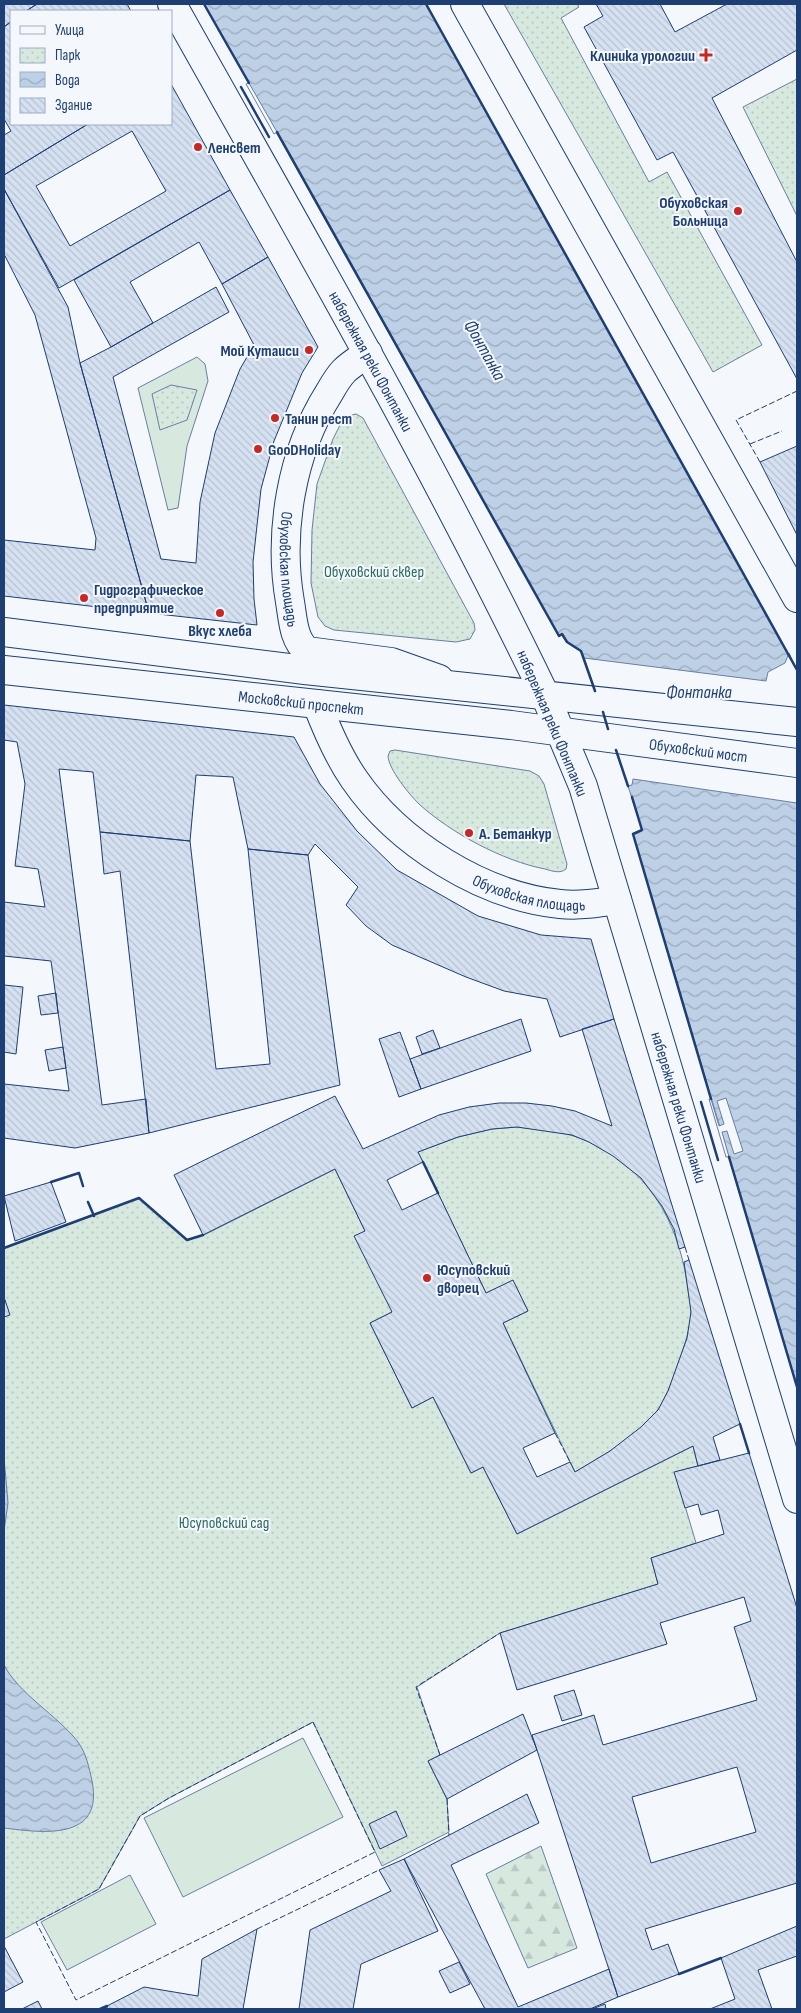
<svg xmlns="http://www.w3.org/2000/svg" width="801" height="2013" viewBox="0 0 801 2013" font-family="'Sofia Sans Condensed',sans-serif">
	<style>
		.grass { fill: #d7e8df; stroke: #687fa3 }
		.forest { fill: url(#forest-firs); stroke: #687fa3 }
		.park { fill: url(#park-dots); stroke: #687fa3 }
		.water { fill: url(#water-waves); stroke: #687fa3 }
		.pier { fill: #f4f7fb; stroke: #687fa3 }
		.building { fill: url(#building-back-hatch); stroke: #1d3f73; fill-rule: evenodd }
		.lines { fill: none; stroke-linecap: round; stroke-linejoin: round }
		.minor-casing { stroke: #1d3f73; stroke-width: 30 }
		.major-casing { stroke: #1d3f73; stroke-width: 30 }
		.minor { stroke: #f4f7fb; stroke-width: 28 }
		.major { stroke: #f4f7fb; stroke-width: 28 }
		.fence { stroke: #1d3f73; stroke-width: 1; stroke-dasharray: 6 2.5; stroke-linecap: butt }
		.wall { stroke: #1d3f73; stroke-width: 2.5 }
		.poi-dot { fill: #c62828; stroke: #f4f7fb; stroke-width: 2 }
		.labels { text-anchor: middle; stroke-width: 4; stroke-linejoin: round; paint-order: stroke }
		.poi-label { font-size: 16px; font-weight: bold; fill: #1d3f73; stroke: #f4f7fb; text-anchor: start }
		.street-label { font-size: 16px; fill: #1d3f73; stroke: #f4f7fb }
		.park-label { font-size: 16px; fill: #2c6c60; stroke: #f4f7fb }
		.water-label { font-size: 18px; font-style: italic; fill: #1d3f73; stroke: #f4f7fb }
	</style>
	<defs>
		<pattern id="forest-firs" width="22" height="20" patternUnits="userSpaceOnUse" patternTransform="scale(1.25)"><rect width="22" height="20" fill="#d7e8df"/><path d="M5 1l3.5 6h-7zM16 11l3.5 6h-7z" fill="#b8c8c3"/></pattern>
		<pattern id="park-dots" width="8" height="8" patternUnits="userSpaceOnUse" patternTransform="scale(1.25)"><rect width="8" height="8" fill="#d7e8df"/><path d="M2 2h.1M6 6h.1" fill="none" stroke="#b8c8c3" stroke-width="1.8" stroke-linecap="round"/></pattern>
		<pattern id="water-waves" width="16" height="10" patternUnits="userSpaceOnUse" patternTransform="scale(1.25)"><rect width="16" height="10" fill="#bed0e5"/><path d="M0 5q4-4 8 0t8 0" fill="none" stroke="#9aaabe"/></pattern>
		<pattern id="building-back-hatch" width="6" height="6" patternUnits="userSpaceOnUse" patternTransform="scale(1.25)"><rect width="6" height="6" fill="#d5e0f0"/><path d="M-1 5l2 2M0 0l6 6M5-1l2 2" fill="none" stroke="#b6c1d1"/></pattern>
	</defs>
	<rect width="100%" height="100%" fill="#f4f7fb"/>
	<!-- grass -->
	<path class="grass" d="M197,357l8,7 3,17 -21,65 -9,62 -10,2 -30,-122z
		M303,1738l40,79 -160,80 -39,-79z
		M130,1875l26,49 -89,46 -26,-48z"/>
	<!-- forest -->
	<path class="forest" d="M541,1846l36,102 -49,20 -42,-94z"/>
	<!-- park -->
	<path class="park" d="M504,4h73l2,3 -18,11 88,164 18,-10 95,173 -49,27z
		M797,79v137l-54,-109z
		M171,385l26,5 -10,30 -27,10 -8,-36z
		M356,414l7,4 111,205 1,7 -5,9 -14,3 -122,-12 -9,-4 -7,-9 -7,-34 1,-53 5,-46 16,-45 7,-14 8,-9z
		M395,750l135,21 9,5 5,8 23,80 -1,5c-6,5 -14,2 -21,0 -42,-8 -94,-36 -126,-65 -10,-10 -30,-34 -31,-48l2,-5z
		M517,1127c24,3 48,4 70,14 60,27 90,78 100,141 1,10 4,21 4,30 -1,21 -9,40 -15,58 -5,14 -10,27 -17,38 -18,27 -57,48 -84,64l-72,-149 25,-12 -15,-30 -27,12 -68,-141 40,-15 34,-8z
		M335,1169l30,62 27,81 -22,11 42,85 21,-11 38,76 12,-6 34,67 176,-88 5,20 -23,6 21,71 -45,15 7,26 -158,49 -83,54 23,68 -12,6 19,38 2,33 -67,34 -69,-144 -144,76 -29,18 -41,73 -95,50v-691l135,-50 48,42 17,-5z"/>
	<!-- water -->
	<path class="water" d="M204,4h222l371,666v717l-164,-553 9,-4 -14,-44 -47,-135 -14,-9 -4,-8 -4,2z
		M4,1458l4,45 -4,28z
		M4,1665c16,30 53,50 74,77 8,11 11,25 14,39 12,60 -49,52 -88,47z"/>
	<!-- pier -->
	<path class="pier" d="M249,83l28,49 -3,2 -28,-50z
		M789,653l8,17v133l-164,-24 -1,6 -4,1 -44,-128 182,23 2,-9 17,-9z
		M726,1098l17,53 -9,3 -7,-23 -5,1 7,25h-3l-17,-58h2l8,27 5,-2 -7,-23z"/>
	<!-- building -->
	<path class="building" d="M4,4h33l-11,7h-15v10l-7,6z
		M37,4h90l4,7h-105z
		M596,4h64l15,28 52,-28h70v46l-85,48 85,164v117l-124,-227 -16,8 -73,-133 19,-11z
		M11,22v102h77l-84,51v-40l7,-4 -7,-12v-92z
		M171,84l59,106 -171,98 -55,-99v-14l84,-51h83zM132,131l34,60 -96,55 -34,-60z
		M4,189l64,118 12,56 69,250 -145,-17v-56l91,10 1,-12 -61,-223 -31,-61z
		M230,190l38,67 -46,27 -23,-42 -69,40 23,41 -42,24 -37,-67z
		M268,257l50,90 -16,26 -28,68 -13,48 -8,73 1,37 3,26 -108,-12 -69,-250 31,-16 105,-60 13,25 -116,65 48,182 35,4 4,-61 15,-69 25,-64 14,-24 -32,-61z
		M797,446v89l-37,-73z
		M4,705l290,32 26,47 37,47 40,39 81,46 63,19 50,4 23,80 -54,18 -13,-38 -43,-8 -38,-14 -74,-32 -26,-19 -20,-21 12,-18 -43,-43 -7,11 -60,-6 -15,-72 -37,-2 -6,66 -90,-9 -7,-60 -34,-3 43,336 44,-6 3,34 -74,15 -71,-10v-54l65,7 -18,-130 -47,-5v-54l41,5 -7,-38 -23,-3 10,-82 -8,-42 -13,-2z
		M100,832l90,9 26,228 54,-5 -22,-215 60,6 32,230 -191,48 -29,-262 -16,3z
		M4,985l19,2 -7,67 -12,-2z
		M56,993l2,20 -17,2 -3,-19z
		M521,1019l10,32 -110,38 -11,-30z
		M614,1019l71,228 -6,2 -5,-20 -12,-23 -21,-28 -28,-22 -24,-14 -17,-7 -55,-8 -25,2 -34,8 -40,15 5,10 -36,18 15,30 36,-17 48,100 27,-13 15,31 -25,12 52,110 -32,15 14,29 33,-15 5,10 35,-21 31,-24 17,-17 10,-19 19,-53 4,-26 -7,-50 5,-2 51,164 -27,13 7,23 -22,6 -5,-20 -176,88 -34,-67 -12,6 -38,-76 -21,11 -42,-85 22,-11 -38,-76 11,-5 -30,-62 -132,66 -29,-60 161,-79 28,53 76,-34 30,-8 30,-4h27l26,3 23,5 37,15 -30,-97z
		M433,1030l7,18 -18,6 -6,-17z
		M400,1032l21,57 -22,8 -20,-58z
		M63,1047l3,21 -17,3 -4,-21z
		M51,1182l15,40 -51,19 -11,-45z
		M4,1297l6,18 -6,2z
		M749,1453l48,155v275l-152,46 7,21 16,-6 11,30 -61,23 -86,-262 62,-20 9,30 154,-45 -23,-73 17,-6 -7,-24 -84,26 7,21 -150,46 -17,-57 158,-49 -7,-26 73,-24 -6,-24 -17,5 -3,-11 -13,4 -11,-36zM737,1767l19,65 -105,31 -19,-66z
		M574,1690l8,25 -20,6 -8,-25z
		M523,1714l14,36 -90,49 -19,-38z
		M527,1794l12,29 -88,42 67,142 91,-38 9,28 -28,12h-105l-81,-150z
		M396,1811l11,25 -27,13 -11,-25z
		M404,1859l34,72 -77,33 -8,45h-54l11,-79 81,-39 -12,-21z
		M797,1926v30l-39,14 14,39h-62l25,-10 -14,-41z
		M257,1929l-14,80h-136v-3l37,-19 54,9 4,-37z
		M4,1946l19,36 -19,10z
		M459,1962l11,22 -20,9 -11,-22z
		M38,2001l4,8h-20z
		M605,2004l1,5h-14z"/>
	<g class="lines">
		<!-- minor casing -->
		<g class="minor-casing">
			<g id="minor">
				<path id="s1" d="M368,353c-8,6 -17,11 -24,18 -6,6 -11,15 -15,22 -38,60 -51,140 -39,209 3,17 3,37 17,49l84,11 48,17"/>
				<path id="s2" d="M545,695l38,91 214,713"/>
				<path id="s3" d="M317,704c10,26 21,52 37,75 44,64 128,117 206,125 19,2 38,-1 57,-4"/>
			</g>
		</g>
		<!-- major casing -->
		<g class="major-casing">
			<g id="major">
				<path id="s4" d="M172,4c128,228 259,455 373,691"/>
				<path d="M465,4l332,594"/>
				<path d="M4,632l301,38 492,52"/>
				<path id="s5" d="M4,670l507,55 286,38"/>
			</g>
		</g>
		<!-- minor -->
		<use href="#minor" class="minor"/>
		<!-- major -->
		<use href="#major" class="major"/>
		<!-- fence -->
		<path class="fence" d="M750,444l32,-13
			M760,462l-24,-42 61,-29
			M685,1247l4,13
			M555,1433l15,29
			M313,1722l62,130 -299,148 -40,-78 63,-33 41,-73 29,-18z
			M440,1755l-24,-68 84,-54
			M447,1799l2,36
			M257,1929l122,-59"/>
		<!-- wall -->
		<path class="wall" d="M204,4l45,79
			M426,4l371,666
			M241,87l28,50
			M277,132l282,504 3,-2 5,8 14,9 14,40
			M603,712l5,17
			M616,750l12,36
			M632,797l10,33 -9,4 78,265
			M701,1102l17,58
			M729,1157l68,230
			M423,1162l15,31
			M51,1182l28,-9 4,13
			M88,1202l6,14
			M4,1248l135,-50 48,42 16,-5
			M740,1424l9,29
			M679,1974l42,-16
			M100,2009l7,-3"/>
	</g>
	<!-- markers -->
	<g class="poi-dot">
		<path d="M703.5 47.5h5v5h5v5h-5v5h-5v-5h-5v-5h5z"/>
		<circle cx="198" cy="147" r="5"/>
		<circle cx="738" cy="211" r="5"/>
		<circle cx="309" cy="350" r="5"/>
		<circle cx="275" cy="418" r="5"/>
		<circle cx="258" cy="449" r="5"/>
		<circle cx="84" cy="598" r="5"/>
		<circle cx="220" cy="613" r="5"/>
		<circle cx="469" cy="833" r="5"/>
		<circle cx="427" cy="1278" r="5"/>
	</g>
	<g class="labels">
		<!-- poi labels -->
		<g class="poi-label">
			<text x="695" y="61" text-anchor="end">Клиника урологии</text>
			<text x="208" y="153">Ленсвет</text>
			<text x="728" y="208" text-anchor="end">Обуховская<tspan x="728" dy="18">Больница</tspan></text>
			<text x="299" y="356" text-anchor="end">Мой Кутаиси</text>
			<text x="285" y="424">Танин рест</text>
			<text x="268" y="455">GooDHoliday</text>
			<text x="94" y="595">Гидрографическое<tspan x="94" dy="18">предприятие</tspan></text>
			<text x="220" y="636" text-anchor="middle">Вкус хлеба</text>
			<text x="479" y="839">А. Бетанкур</text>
			<text x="437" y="1275">Юсуповский<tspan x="437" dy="18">дворец</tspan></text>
		</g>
		<!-- street labels -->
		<g class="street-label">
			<text dy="6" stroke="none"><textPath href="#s4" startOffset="409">набережная реки Фонтанки</textPath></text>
			<text dy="6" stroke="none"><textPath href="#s1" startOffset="241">Обуховская площадь</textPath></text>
			<text dy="6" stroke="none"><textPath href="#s5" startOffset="299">Московский проспект</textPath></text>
			<text transform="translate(553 723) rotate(67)" y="6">набережная реки Фонтанки</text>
			<text dy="6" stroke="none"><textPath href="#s5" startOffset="699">Обуховский мост</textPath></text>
			<text dy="6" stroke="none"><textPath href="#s3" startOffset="299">Обуховская площадь</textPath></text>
			<text dy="6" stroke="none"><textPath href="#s2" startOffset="434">набережная реки Фонтанки</textPath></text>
		</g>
		<!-- park labels -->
		<g class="park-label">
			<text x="374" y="577">Обуховский сквер</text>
			<text x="224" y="1528">Юсуповский сад</text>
		</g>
		<!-- water labels -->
		<g class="water-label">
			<text transform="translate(485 350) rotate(61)" y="6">Фонтанка</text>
			<text x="699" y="698">Фонтанка</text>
		</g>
	</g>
	<!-- border -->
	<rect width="801" height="2013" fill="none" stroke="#1d3f73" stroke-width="10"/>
	<!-- legend -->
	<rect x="10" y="10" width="162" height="115" fill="#f4f7fb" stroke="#9eadc5"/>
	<rect x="20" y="26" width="25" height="8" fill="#f4f7fb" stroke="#9eadc5"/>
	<text x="55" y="35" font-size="15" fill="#1d3f73">Улица</text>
	<rect x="20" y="48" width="25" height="15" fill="url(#park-dots)" stroke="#9eadc5"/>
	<text x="55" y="60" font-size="15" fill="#1d3f73">Парк</text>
	<rect x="20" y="72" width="25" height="15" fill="url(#water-waves)" stroke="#9eadc5"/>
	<text x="55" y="85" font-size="15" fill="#1d3f73">Вода</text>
	<rect x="20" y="98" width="25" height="15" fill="url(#building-back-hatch)" stroke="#9eadc5"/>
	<text x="55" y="110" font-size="15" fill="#1d3f73">Здание</text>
</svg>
